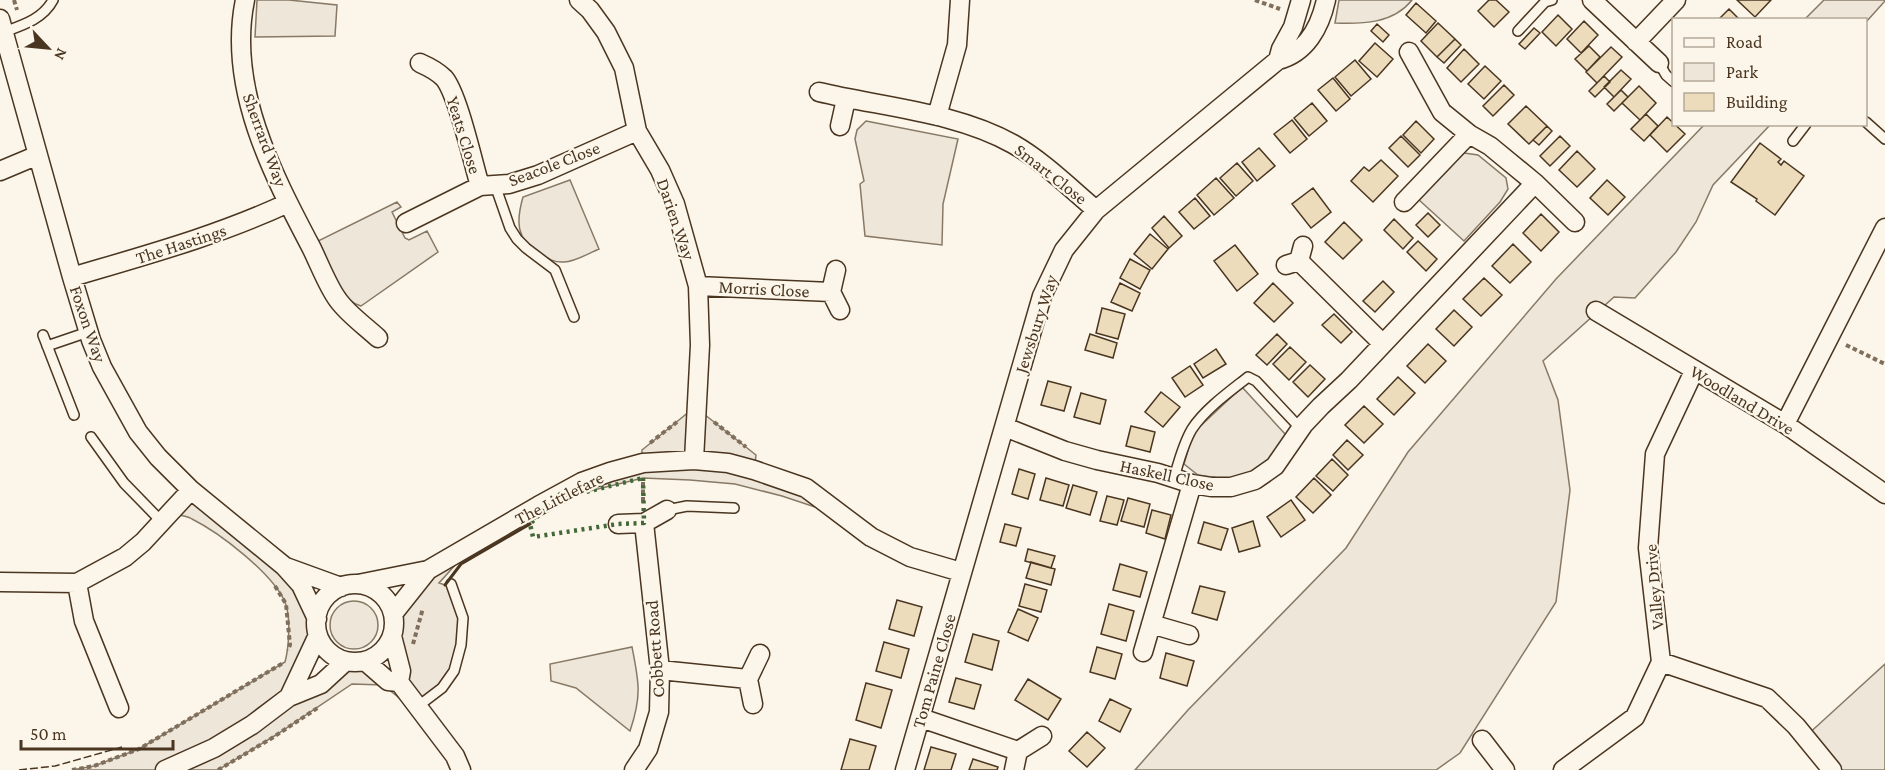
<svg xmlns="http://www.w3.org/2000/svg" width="1885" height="770" viewBox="0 0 1885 770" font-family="'Crimson Pro',serif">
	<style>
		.green { fill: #ede6d9; stroke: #887966; stroke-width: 1.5 }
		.building { fill: #ecdcbc; stroke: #4a3520; stroke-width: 1.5 }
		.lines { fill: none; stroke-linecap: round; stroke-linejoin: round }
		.lane-casing { stroke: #4a3520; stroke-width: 12 }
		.street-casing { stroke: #4a3520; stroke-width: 21 }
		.path { stroke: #7f6f5c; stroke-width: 4; stroke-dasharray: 4.5 3; stroke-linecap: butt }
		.lane { stroke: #fbf6e9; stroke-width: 9 }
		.street { stroke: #fbf6e9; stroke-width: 18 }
		.hedge { stroke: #436837; stroke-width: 4.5; stroke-dasharray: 3 4.5; stroke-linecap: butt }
		.fence { stroke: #4a3520; stroke-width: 1.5; stroke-dasharray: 8 3; stroke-linecap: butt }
		.wall { stroke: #4a3520; stroke-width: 3 }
		.labels { text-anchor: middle; stroke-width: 4.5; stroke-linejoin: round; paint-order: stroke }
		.street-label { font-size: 18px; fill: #4a3520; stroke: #fbf6e9 }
	</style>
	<rect width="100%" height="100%" fill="#fbf6e9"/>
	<!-- green -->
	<path class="green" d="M257,0h32l48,5 -2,31 -80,1z
		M1339,0h73c-19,24 -50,24 -77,23z
		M1824,0h61v1l-19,21v-2l-61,-1z
		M866,121l92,18 -15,65 -1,41 -77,-9 -5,-52 4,-3 -9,-42 2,-9z
		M1704,125h66l-57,60 -17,37 -20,30 -41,46 -21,-1 -71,64 15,39 12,90 -14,112 -96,151 -24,17h-301l53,-60 158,-162 62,-96 148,-173z
		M1464,153l14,2 28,23 2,11 -8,13 -36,39 -46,-42 30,-34z
		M570,180l29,69c-10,4 -24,13 -35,13 -10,1 -17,-4 -25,-9 -23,-13 -23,-32 -16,-56z
		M397,202l4,5 -9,5 13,26 4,2 18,-9 11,21 -77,54c-24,-6 -34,-45 -43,-65z
		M1242,387l44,48 -21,31 -32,14 -35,-5 -14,-11 9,-31z
		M695,407l61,48 -2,15 91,47 -63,-21 -47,-12 -45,-4 -47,-2 -74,18 73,-33v-13z
		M191,490l93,76 32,61 -26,69 56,-35h19l34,21 -6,-68 35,-44 47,-27 -36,40 6,2 6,-1 12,34 -2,27 -19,43 -30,20 -29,-23 -31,-1 -76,51 -58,35h-146l22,-4 45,-17 146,-87c4,-15 6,-45 0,-60 -13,-29 -65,-69 -93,-83 -6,-4 -15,-4 -23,-5z
		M330 625a24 24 0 1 1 48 0a24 24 0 1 1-48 0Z
		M632,647c7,35 10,49 -2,84l-54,-43 -25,-7 -1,-17z
		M1885,664v106h-53l-27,-33z"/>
	<!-- building -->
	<path class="building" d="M1489,0h7l13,12 -15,15 -16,-16z
		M1737,0h34l-16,17z
		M1416,3l20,18 -10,12 -20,-18z
		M1729,9l11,11h-22z
		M1558,15l14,14 -16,17 -14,-14z
		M1584,21l14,14 -17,18 -14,-14z
		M1438,23l17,16 -18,18 -16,-16z
		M1377,24l12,11 -6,7 -12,-11z
		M1534,28l6,5 -15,16 -6,-5z
		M1455,39l6,6 -17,18 -7,-6z
		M1375,43l18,16 -16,18 -18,-16z
		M1589,46l11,11 -13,14 -12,-12z
		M1611,47l11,10 -25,26 -11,-11z
		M1464,49l15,15 -18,18 -14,-14z
		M1355,60l16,19 -20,17 -16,-19z
		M1485,66l16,15 -17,18 -16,-15z
		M1621,70l10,9 -17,18 -10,-10z
		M1604,76l6,6 -15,15 -6,-6z
		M1333,78l17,21 -14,12 -18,-21z
		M1504,85l10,10 -21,21 -10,-10z
		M1639,86l17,17 -16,17 -18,-17z
		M1621,90l7,7 -14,14 -7,-7z
		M1312,103l15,18 -18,15 -15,-18z
		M1526,106l21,20 -18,18 -21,-20z
		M1646,114l12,12 -14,15 -13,-12z
		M1667,117l18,17 -18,18 -17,-17z
		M1292,120l15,19 -17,14 -16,-19z
		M1416,121l18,18 -13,14 -18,-18z
		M1547,126l5,5 -13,14 -6,-5z
		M1401,136l19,19 -12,12 -19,-19z
		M1560,136l10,10 -20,20 -10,-10z
		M1760,143l21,16 -3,3 3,3 3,-4 20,15 -29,39 -19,-14 1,-2 -26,-17z
		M1259,148l16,18 -18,15 -15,-19z
		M1577,151l18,18 -18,18 -18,-17z
		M1381,160l17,16 -25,26 -22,-21 13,-14 5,4z
		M1237,163l16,18 -17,15 -16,-18z
		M1216,178l18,20 -20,17 -17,-20z
		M1607,180l18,17 -17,18 -18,-17z
		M1313,188l18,24 -20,16 -19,-24z
		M1195,198l15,18 -16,13 -15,-17z
		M1428,213l12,12 -12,12 -12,-12z
		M1541,214l18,18 -18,19 -18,-18z
		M1164,216l18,20 -13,12 -17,-20z
		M1394,219l19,19 -10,11 -19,-19z
		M1344,222l18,18 -19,19 -18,-17z
		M1150,234l18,15 -16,20 -18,-15z
		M1418,241l19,18 -11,12 -19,-19z
		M1513,244l18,18 -21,21 -18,-17z
		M1235,245l23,29 -21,17 -23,-30z
		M1130,259l20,11 -10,19 -20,-11z
		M1484,278l18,17 -21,21 -18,-17z
		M1383,281l11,11 -19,20 -12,-11z
		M1120,283l20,10 -8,18 -21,-9z
		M1273,283l20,20 -19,19 -20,-19z
		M1102,308l23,6 -7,25 -22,-6z
		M1454,310l18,17 -18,19 -18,-17z
		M1334,314l18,18 -11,11 -19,-18z
		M1090,334l27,9 -4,15 -28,-8z
		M1277,334l10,10 -20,21 -11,-10z
		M1428,344l18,17 -21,22 -18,-17z
		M1290,347l16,15 -17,18 -16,-16z
		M1216,349l10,15 -23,14 -9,-14z
		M1310,365l15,14 -17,18 -15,-15z
		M1190,366l13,19 -18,12 -13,-19z
		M1398,377l17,16 -21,22 -17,-16z
		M1048,381l23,6 -7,24 -23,-6z
		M1161,392l19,15 -17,20 -18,-15z
		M1081,393l25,7 -6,24 -26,-7z
		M1364,406l19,18 -19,19 -19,-18z
		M1131,426l24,6 -5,20 -24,-6z
		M1347,440l16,15 -15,15 -15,-15z
		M1332,459l16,16 -15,16 -17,-15z
		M1019,469l16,5 -7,25 -16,-5z
		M1046,478l23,7 -6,21 -23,-6z
		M1314,478l17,17 -18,18 -17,-16z
		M1073,485l24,7 -7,23 -24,-7z
		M1107,496l17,4 -7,25 -17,-4z
		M1128,498l22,6 -6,23 -23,-6z
		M1291,500l14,20 -24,17 -14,-20z
		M1152,510l19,5 -6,24 -19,-6z
		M1253,521l7,25 -21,6 -7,-24z
		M1204,522l24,7 -7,21 -23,-7z
		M1005,524l16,4 -5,18 -16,-4z
		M1028,549l27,7 -4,12 -26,-7z
		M1031,562l24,7 -4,16 -25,-7z
		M1120,564l27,8 -7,25 -27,-7z
		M1025,584l22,6 -6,22 -22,-6z
		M1200,586l25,6 -8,28 -25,-7z
		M897,600l25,7 -8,29 -25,-7z
		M1109,604l25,7 -8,30 -25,-7z
		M1018,609l20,9 -10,23 -20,-9z
		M973,634l26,7 -7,29 -27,-8z
		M884,642l25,7 -8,29 -25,-7z
		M1097,647l25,7 -7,25 -25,-7z
		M1166,653l28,8 -7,25 -27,-8z
		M956,678l25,7 -7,24 -25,-7z
		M1028,679l33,20 -13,21 -33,-20z
		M866,683l26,7 -11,38 -25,-8z
		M1110,699l21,10 -11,23 -21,-11z
		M1087,732l18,16 -18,19 -18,-16z
		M850,739l26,7 -7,24h-28z
		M931,747l25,7 -5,16h-27z
		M973,759l25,8 -1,3h-28z"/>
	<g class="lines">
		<!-- lane casing -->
		<g class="lane-casing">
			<path id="lane" d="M1518,31l27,-29 7,-2
				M4,32c19,-7 39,-13 49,-32
				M1659,63l7,12 8,7
				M1866,122l19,17
				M1793,141l13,-17
				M495,185l15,43 7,11 9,9 29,22 19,47
				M43,335l31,80
				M47,346l41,-14
				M91,437l33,46 38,39
				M1174,478c5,-17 9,-34 18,-49 13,-20 37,-37 56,-52l8,4 45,48
				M667,510l20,-4 47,2
				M417,707l25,-19 12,-17 7,-26 2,-27 -12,-34"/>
		</g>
		<!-- street casing -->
		<g class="street-casing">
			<path id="street" d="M245,0c-18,87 27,173 66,247 8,16 17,40 27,53 10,14 27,26 40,38
				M579,0l11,10 16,22 18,36 13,63 23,39 15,34 23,82 2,59 -6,115
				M1592,0l67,63
				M0,19l72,258 19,63 11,27 36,65 20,25 33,33 93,76 17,19 16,34
				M1636,42l40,-42
				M1409,52l33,60 27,22 21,12 45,37 40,39
				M1278,60l3,-11 12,-22 8,-27
				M420,63c9,4 17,8 24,15 14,16 29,85 36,108
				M819,92c63,15 137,20 194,52 30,17 57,44 83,66
				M937,116l20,-71 3,-45
				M840,126l6,-27
				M0,171l38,-16
				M1404,202l65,-68
				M406,223l74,-37 29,-2 29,-9 99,-44
				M1299,261l83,82
				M1286,265l13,-4 4,-15
				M836,270l-5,22 9,18
				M72,277c74,-22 145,-41 216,-74
				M698,286l133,6
				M1596,311l189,113 100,70
				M1785,424l100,-196
				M1005,427l60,24 32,9 61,13 34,11 19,3h20l24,-7 20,-14 29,-42 17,-18 28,-26 186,-197
				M618,524l26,-1 23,-13
				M286,567l55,20
				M0,582l77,1 48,-26 18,-15 48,-52
				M77,583l7,38 35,87
				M358,584l70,-14 110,-64 44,-24 28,-10 33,-9 51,-3 34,3 26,7 52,18 65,49 39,20 51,15
				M316 623a39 39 0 1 1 78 0a39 39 0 1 1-78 0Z
				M393,614l35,-44
				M1151,624l38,11
				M392,636l9,35 -2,11
				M1143,652l49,-168
				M365,661l23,20 11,1 56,74 6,14
				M1661,662l106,36 29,28 36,44
				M660,670l88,9
				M289,697l29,-62
				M753,704l-5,-25 12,-25
				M921,718l97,33
				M1482,740l23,30
				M165,770l49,-22 38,-23 37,-28 32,-13 25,-23
				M634,770l14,-21 11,-37 1,-42 -16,-147
				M905,770l137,-474 22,-46 32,-40 182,-150c28,-7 42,-33 48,-60
				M1014,770l4,-19 24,-15
				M1563,770l72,-53 26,-55 -13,-114 7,-94 39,-83"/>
		</g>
		<!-- path -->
		<path class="path" d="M14,0l3,10
			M1255,0l25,9
			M1846,345l39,19
			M714,422l32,25
			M650,443l27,-21
			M643,482v20
			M275,586l11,18 4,41 -2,5
			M413,644l10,-36
			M72,770l22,-4 45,-17 144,-86
			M218,770l54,-32 47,-31"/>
		<!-- lane -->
		<use href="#lane" class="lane"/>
		<!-- street -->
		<use href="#street" class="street"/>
		<!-- hedge -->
		<path class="hedge" d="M643,478l1,45 -26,1 -85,13 -3,-13 30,-30 9,2z"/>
		<!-- fence -->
		<path class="fence" d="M19,770l36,-4 67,-19"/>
		<!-- wall -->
		<path class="wall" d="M445,585l16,-21 69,-40"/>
	</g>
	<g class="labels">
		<!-- street labels -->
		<g class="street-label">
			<text transform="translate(464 135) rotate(73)" y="6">Yeats Close</text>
			<text transform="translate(265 140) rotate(70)" y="6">Sherrard Way</text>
			<text transform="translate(554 164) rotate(-21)" y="6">Seacole Close</text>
			<text transform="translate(1051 174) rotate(38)" y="6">Smart Close</text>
			<text transform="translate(676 219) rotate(71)" y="6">Darien Way</text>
			<text transform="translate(181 244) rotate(-18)" y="6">The Hastings</text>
			<text transform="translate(764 289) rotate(3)" y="6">Morris Close</text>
			<text transform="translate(88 324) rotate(71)" y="6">Foxon Way</text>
			<text transform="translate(1036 324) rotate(-72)" y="6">Jewsbury Way</text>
			<text transform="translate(1742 400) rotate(31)" y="6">Woodland Drive</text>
			<text transform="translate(1167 475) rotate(12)" y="6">Haskell Close</text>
			<text transform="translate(559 498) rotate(-27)" y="6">The Littlefare</text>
			<text transform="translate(1654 587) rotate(-95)" y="6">Valley Drive</text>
			<text transform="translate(655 649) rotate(-94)" y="6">Cobbett Road</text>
			<text transform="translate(934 671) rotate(-74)" y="6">Tom Paine Close</text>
		</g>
	</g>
	<!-- legend -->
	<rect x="1672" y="18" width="195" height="108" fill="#fbf6e9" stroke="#b4a999" stroke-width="1.5"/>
	<rect x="1684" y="38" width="30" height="9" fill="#fbf6e9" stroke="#b4a999" stroke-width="1.5"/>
	<text x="1726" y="48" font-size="18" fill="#4a3520">Road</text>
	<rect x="1684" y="63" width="30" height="18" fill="#ede6d9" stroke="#b4a999" stroke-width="1.5"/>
	<text x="1726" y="78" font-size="18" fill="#4a3520">Park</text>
	<rect x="1684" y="93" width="30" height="18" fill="#ecdcbc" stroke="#b4a999" stroke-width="1.5"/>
	<text x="1726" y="108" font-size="18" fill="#4a3520">Building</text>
	<!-- north arrow -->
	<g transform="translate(48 48) rotate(116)" stroke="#fbf6e9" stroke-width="4.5" paint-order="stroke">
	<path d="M0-4.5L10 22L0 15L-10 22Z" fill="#4a3520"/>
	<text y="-9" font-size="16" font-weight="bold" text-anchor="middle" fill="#4a3520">N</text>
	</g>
	<!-- scale -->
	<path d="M21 740v9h152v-9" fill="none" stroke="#4a3520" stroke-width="3"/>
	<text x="30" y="740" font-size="18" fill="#4a3520" stroke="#fbf6e9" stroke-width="4.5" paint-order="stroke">50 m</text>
</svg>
